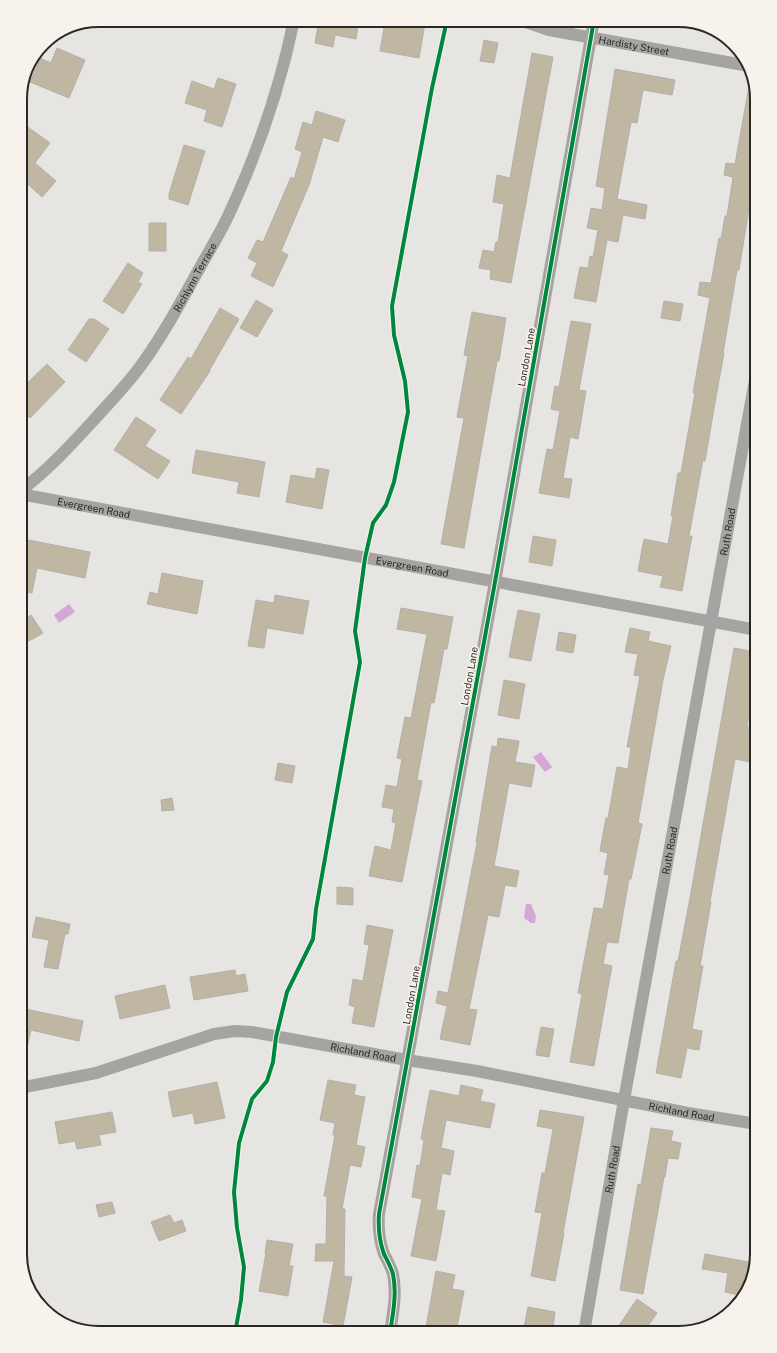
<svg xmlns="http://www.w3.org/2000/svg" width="777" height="1353" viewBox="0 0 777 1353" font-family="'Public Sans',sans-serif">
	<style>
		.water { fill: #d6a6d9 }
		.building { fill: #c0b7a2; stroke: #b2b0ad }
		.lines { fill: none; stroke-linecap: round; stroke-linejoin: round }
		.street { stroke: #a6a4a3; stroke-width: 12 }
		.cycleway-casing { stroke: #f7f3ec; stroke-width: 6 }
		.cycleway { stroke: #00873e; stroke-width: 4 }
		.labels { text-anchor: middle; stroke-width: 3.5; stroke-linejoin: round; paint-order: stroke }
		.street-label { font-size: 10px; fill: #292825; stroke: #f7f3ec }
		.rim { fill: none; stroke: #292825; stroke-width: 2 }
	</style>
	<rect width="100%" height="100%" fill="#e7e5e1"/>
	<!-- water -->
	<path class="water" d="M69,604l6,8 -16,11 -5,-8z
		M541,752l11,15 -7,5 -12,-15z
		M526,904h5l5,12 -1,7h-4l-7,-5z"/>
	<!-- building -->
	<path class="building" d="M319,20h40l-3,19 -21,-4 -2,12 -18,-4z
		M403,20l22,3 -6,35 -39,-7 5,-29 18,3z
		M484,40l14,3 -4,20 -14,-2z
		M57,48l28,12 -16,38 -39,-16 10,-24 11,5z
		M532,53l21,4 -42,226 -21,-4 1,-9 -12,-2 4,-18 11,2 2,-10h2l6,-38 -11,-2 4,-27 13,3z
		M615,69l60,11 -3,15 -29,-5 -6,33 -6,-1 -14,77 30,6 -2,14 -22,-4 -5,27 -11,-2 -11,62 -22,-4 6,-31 8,1 2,-12 3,1 5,-27 -11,-2 4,-20 11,2 3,-22 -9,-2z
		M751,75l6,24v61l-18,110h-2l-14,83h1l-8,44 -11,64 -2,-1 -14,76h3l-10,55 -22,-4 3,-11 -25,-5 6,-32 24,5 5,-28h-2l7,-43h3l14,-80h-2l17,-95 -12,-3 2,-13 11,1 8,-45 2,1 4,-23h2l6,-39 -9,-2 2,-12 9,1z
		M218,78l18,6 -14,43 -18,-6 3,-11 -22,-7 7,-22 22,8z
		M316,111l29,9 -7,22 -15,-5 -14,48 -28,66 7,4 -15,32 -22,-11 6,-13 -9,-5 9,-18 6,2 28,-65 3,2 8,-27 -7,-3 8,-27 9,3z
		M25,125l25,18 -15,20 21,18 -14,16 -22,-20v-45z
		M184,145l21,6 -17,54 -19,-6v-5z
		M149,223h17v28h-17z
		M128,263l15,10 -5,9 4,2 -19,30 -20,-13z
		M256,300l17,10 -16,27 -17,-9z
		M664,301l19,3 -3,17 -19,-3z
		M220,308l19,11 -30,52h1l-29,43 -21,-14 28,-43 3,2z
		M472,312l34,6 -7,43h-2l-33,187 -23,-4 23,-126 -7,-1 11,-61 -4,-1z
		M89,319h5l15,10 -23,33 -18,-12z
		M571,321l20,3 -12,66 7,1 -8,48 -8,-2 -7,41 9,1 -3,19 -30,-5 8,-44 6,1 7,-39 -9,-2 4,-23 4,1z
		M47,364l18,18 -35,36 -10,-10v-18z
		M136,417l20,13 -11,16 25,15 -12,18 -44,-29z
		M196,450l69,12 -6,35 -22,-4 2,-11 -47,-9z
		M317,468l12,2 -7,39 -36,-7 5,-27 24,4z
		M533,536l23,4 -4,26 -23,-4z
		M23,539l67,13 -5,26 -48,-10 -5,25 -12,-2v-38z
		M162,573l41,8 -6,33 -50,-10 3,-12 8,2z
		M275,595l34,6 -6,33 -36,-6 -3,20 -16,-2 8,-46 18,3z
		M401,608l52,9 -6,32h-3l-10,54 -3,-1 -14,78 5,1 -20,101 -33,-6 6,-30 16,4 5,-27 -4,-1 2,-13 -12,-2 4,-22 11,2 5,-28 -5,-1 8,-41 6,1 16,-84 -30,-5z
		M518,610l22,4 -9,47 -22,-4z
		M31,615l12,18 -14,8 -9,-13v-6z
		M630,628l20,4 -2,9 23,5 -8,34 -25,143 4,1 -11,55h-2l-11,64 -11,-1 -4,22 9,2 -18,100 -24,-4 12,-68 -4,-1 16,-85 9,1 6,-34 -5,-1 4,-21 -8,-2 6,-33h2l9,-51 11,2 3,-22h-4l13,-71 -6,-1 4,-21 -13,-2z
		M559,632l17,3 -3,18 -17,-3z
		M734,648l16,3 -1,10 8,1v24l-4,-1 -6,42 9,1 -6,34 -15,-3 -25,143h1l-11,64h3l-11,63 10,2 -3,19 -12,-2 -6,30 -25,-5 20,-112h2l12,-63z
		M504,680l21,4 -6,35 -21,-4z
		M498,738l21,3 -4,21 20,3 -4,22 -22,-4 -15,83 25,5 -3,16 -11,-2 -6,32 -11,-2 -19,94 8,1 -7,35 -30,-6 7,-33 -11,-3 2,-12 10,2 29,-150 -1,-1 16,-96 5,1z
		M278,763l17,3 -3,17 -17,-3z
		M172,798l2,12 -12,1 -1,-11z
		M337,887l16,1v17l-16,-1z
		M36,917l34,7 -2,10h-3l-7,35 -14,-2 5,-27 -17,-3z
		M367,925l26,5 -19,97 -22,-4 3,-16 -6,-2 4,-26 10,2 6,-36 -5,-1z
		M235,970l1,6 9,-2 3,17 -54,9 -4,-23z
		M165,985l5,23 -50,11 -5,-23z
		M20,1008l63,13 -4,20 -48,-11 -6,26h-5z
		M541,1027l13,2 -5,28 -13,-2z
		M328,1080l28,5 -2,10 11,2 -9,48 9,2 -4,20 -11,-2 -8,44h3l-1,67 8,1 -9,49 -20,-4 11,-61h-19l1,-17h10l1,-48h-3l11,-61h-2l2,-12 -15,-3z
		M217,1082l8,36 -30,6 -2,-11 -20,4 -5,-25z
		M461,1085l22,5 -3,11 15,3 -5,24 -44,-8 -5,28 13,3 -4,24 -8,-2 -6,37 9,1 -9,50 -25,-5 11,-57 -10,-2 5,-32 3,1 4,-26 -3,-1 9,-49 29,6z
		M540,1110l44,7 -21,116h1l-9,48 -24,-5 11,-63 -7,-1 7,-39h3l8,-44 -16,-3z
		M112,1112l4,20 -17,3 2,10 -24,4 -2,-8 -16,3 -4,-22z
		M651,1128l22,3 -2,10 10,2 -3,16 -10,-1 -3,19h-1l-21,117 -23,-4 18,-106 3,1z
		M112,1202l3,11 -16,4 -3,-12z
		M170,1215l4,8 8,-3 4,11 -27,10 -8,-19z
		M267,1240l26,4 -4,22h4l-5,30 -29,-5 7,-38h-1z
		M705,1254l49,9 -10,33 -19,-4 3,-19 -26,-4z
		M436,1271l19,4 -3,14 12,2 -8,42h-31z
		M637,1299l20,14 -14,20h-29z
		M528,1307l27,5 -2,15 -7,-1 -1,7h-22z"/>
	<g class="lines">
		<!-- street -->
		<g class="street">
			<path id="s1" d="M520,20l29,10 200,36"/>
			<path id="s2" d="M20,491c27,-20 50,-45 72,-69 17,-19 35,-37 50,-58 21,-29 39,-62 56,-93 11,-20 23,-39 32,-59 29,-63 50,-124 64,-192"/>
			<path id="s3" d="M20,494l737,136"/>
			<path id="s4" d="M20,1088l76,-15 118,-39 21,-3 17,1 155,28 70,11 211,42 69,11"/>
			<path d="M390,1333c3,-20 7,-39 3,-59 -2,-7 -6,-14 -9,-20 -5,-14 -6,-26 -5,-40l116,-632 99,-562"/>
			<path id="s5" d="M584,1333l40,-233 133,-731"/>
		</g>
		<!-- cycleway casing -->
		<g class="cycleway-casing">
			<path id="cycleway" d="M235,1333l6,-33 3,-33 -7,-39 -3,-36 5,-49 13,-44 15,-18 6,-19 3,-25 11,-45 26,-53 3,-30 44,-247 -5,-31 10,-73 8,-35 13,-18 8,-23 14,-70 -3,-31 -11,-46 -2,-29 40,-218 15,-68
				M390,1333c3,-20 7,-39 3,-59 -2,-7 -6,-14 -9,-20 -5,-14 -6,-26 -5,-40l116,-632 99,-562"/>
		</g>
		<!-- cycleway -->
		<use href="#cycleway" class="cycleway"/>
	</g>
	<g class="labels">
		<!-- street labels -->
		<g class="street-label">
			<text dy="4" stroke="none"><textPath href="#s1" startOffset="117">Hardisty Street</textPath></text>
			<text dy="4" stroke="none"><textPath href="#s2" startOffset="278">Richlynn Terrace</textPath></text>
			<text transform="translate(526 357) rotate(-80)" y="4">London Lane</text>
			<text dy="4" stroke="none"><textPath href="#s3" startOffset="75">Evergreen Road</textPath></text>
			<text dy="4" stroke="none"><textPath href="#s5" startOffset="814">Ruth Road</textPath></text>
			<text dy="4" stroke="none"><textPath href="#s3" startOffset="399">Evergreen Road</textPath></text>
			<text transform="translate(469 676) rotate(-80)" y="4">London Lane</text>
			<text dy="4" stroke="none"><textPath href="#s5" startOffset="490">Ruth Road</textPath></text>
			<text transform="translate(411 995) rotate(-80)" y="4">London Lane</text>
			<text dy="4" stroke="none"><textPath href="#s4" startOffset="353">Richland Road</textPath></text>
			<text dy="4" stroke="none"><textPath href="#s4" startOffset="677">Richland Road</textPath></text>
			<text dy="4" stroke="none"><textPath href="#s5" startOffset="166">Ruth Road</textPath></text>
		</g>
	</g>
	<!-- crop -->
	<path d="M0 0H777V1353H0ZM99 27H678A72 72 0 0 1 750 99V1254A72 72 0 0 1 678 1326H99A72 72 0 0 1 27 1254V99A72 72 0 0 1 99 27Z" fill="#f7f3ec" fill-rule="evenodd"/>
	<path class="rim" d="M99 27H678A72 72 0 0 1 750 99V1254A72 72 0 0 1 678 1326H99A72 72 0 0 1 27 1254V99A72 72 0 0 1 99 27Z"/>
</svg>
